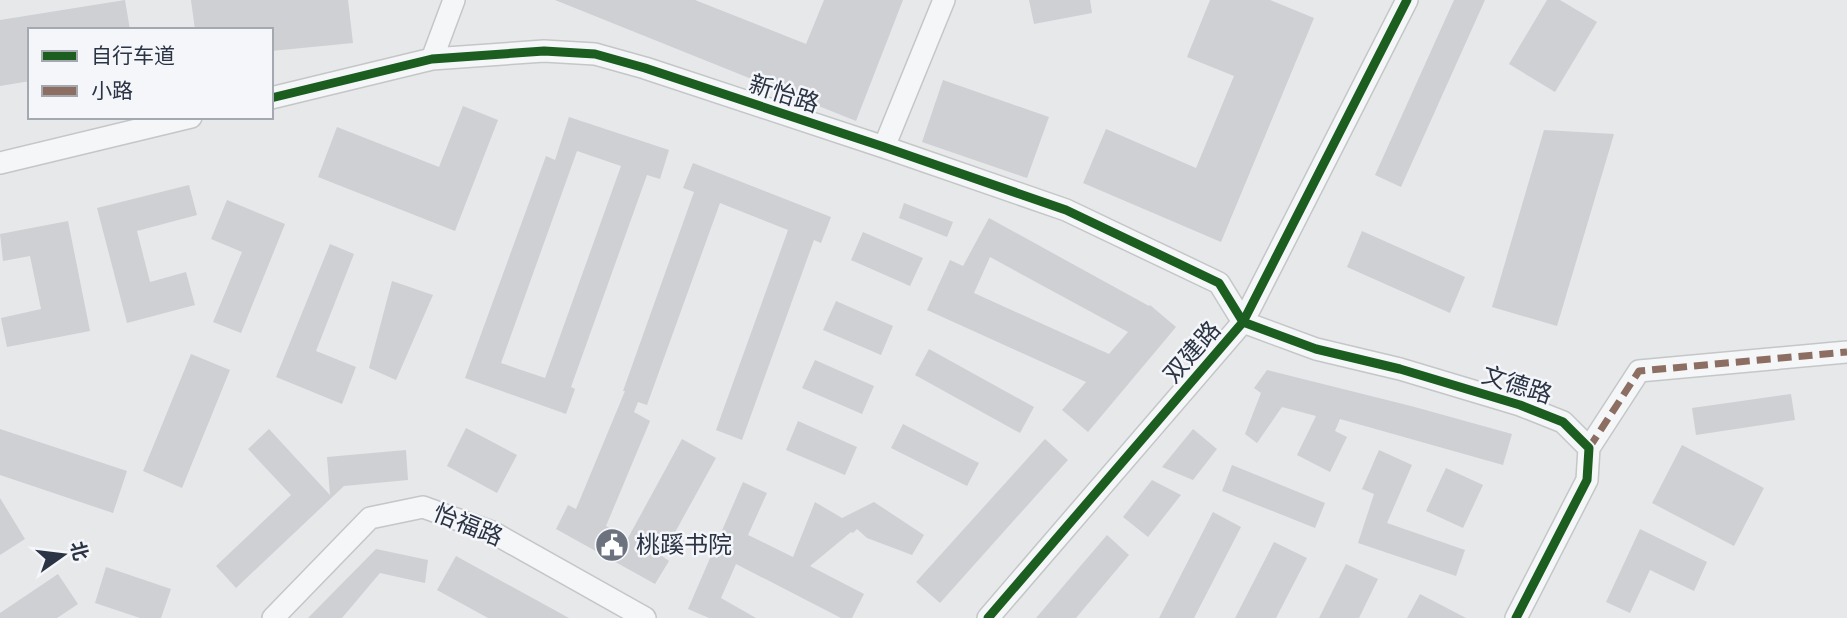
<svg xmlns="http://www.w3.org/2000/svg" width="1847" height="618" viewBox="0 0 1847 618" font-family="Lato,'Noto Sans SC',sans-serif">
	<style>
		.building { fill: #ced0d3; fill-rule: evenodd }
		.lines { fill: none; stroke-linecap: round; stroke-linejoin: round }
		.minor-casing { stroke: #c4c6c8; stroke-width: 24 }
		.minor { stroke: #f5f6f7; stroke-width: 21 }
		.quiet { stroke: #8d6e63; stroke-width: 7; stroke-dasharray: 14 7; stroke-linecap: butt }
		.cycleway-casing { stroke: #f4f6f9; stroke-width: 13 }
		.cycleway { stroke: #1b5e20; stroke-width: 9 }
		.labels { text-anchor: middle; stroke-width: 5; stroke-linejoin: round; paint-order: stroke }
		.street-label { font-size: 24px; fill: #2b3445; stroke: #f4f6f9 }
		.poi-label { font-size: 24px; fill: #2b3445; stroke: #f4f6f9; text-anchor: start }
	</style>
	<rect width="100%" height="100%" fill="#e6e8ea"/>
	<!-- building -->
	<path class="building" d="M125,0l5,30h-100v51l-30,5v-66z
		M191,0h157l5,43 -82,8v-21h-76z
		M555,0h140l111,44 18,-44h79l-47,121z
		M1029,0h61l2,13 -58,11z
		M1210,0h60l44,18 -93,224 -138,-59 23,-54 90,39 38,-92 -47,-19z
		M1454,0h31l-84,187 -26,-12z
		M1547,0h13l37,22 -42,70 -46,-28z
		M943,80l106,37 -22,61 -105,-36z
		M463,106l35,14 -43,111 -137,-54 19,-50 102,40z
		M569,117l100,33 -9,29 -13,-4 -76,212 4,2 -9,25 -101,-36 81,-222 9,4zM577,151l44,15 -76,212 -44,-15z
		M1544,130l70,4 -57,192 -65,-19z
		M693,163l138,54 -10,26 -7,-3 -72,200 -26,-10 72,-200 -68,-27 -73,202 -9,-3 -4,10 16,9 -44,105 22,12 54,-99 34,19 -54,98 7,5 -14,23 -99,-55 12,-24 8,4 49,-118h-2l71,-199 -11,-4z
		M189,185l8,30 -60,16 13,51 36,-10 9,33 -68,18 -30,-115z
		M227,200l58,24 -44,109 -28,-11 29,-70 -31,-13z
		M904,203l49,19 -6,15 -48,-19z
		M989,218l160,88 1,-1 26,22 -88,105 -26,-22 24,-28 -159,-72 23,-50 13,6zM990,257l138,75 -19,22 -135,-61z
		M68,221l22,110 -83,16 -6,-29 40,-9 -11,-53 -27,5 -3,-27z
		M1362,231l103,46 -15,36 -103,-46z
		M863,232l60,26 -13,28 -59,-26z
		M330,244l24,10 -38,97 40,16 -14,37 -66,-27z
		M392,281l41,14 -37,85 -27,-12z
		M836,301l57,25 -12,29 -58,-25z
		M929,349l105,58 -14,26 -105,-58z
		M191,354l39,16 -48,118 -39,-17z
		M815,360l59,26 -12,28 -60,-26z
		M1267,370l144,36 101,28 -9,31 -163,-46 -5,12 12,6 -17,35 -33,-17 19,-39 -34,-9 -25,36 -12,-9 16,-41 -7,-5z
		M1791,394l4,26 -99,15 -4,-27z
		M798,421l59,26 -12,28 -59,-25z
		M903,424l76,39 -12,23 -76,-38z
		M466,428l51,27 -20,38 -50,-27z
		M0,429l127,42 -14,42 -113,-38z
		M269,429l61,66 -3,-38 79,-7 2,30 -64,6 -108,102 -20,-22 75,-71 -43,-46z
		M1193,429l24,20 -24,31 -31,-13z
		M1045,439l23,21 -128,143 -24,-21z
		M1682,445l82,43 -30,58 -82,-43z
		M1379,450l33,15 -25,58 78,27 -9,26 -98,-33 16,-49 -12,-5z
		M1232,465l93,38 -10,25 -93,-37z
		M1446,468l37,17 -20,43 -37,-17z
		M1152,480l29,15 -33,42 -25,-20z
		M743,482l24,11 -19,42 45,22 22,-55 27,16 32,-16 50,33 -12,20 -45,-17 -10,-9 -4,4 -2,-1 -41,34 54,28 -12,24h-11l-105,-54 -15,34 35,20h-47l-21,-9z
		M0,498l25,41 -25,16z
		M1213,512l28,15 -47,91h-35z
		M1640,529l67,33 -13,29 -44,-21 -20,43 -24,-11z
		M1107,535l22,20 -53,63h-40z
		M1274,542l33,16 -31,60h-41z
		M376,549l52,11 -3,23 -45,-10 -38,45h-34z
		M456,556l113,62h-81l-51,-28z
		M1346,564l32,15 -19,39h-40z
		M106,567l65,22 -10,29h-21l-45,-15z
		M58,574l20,30 -21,14h-57v-5z
		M1420,594l46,24h-59z"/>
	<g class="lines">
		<!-- minor casing -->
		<g class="minor-casing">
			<path id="minor" d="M432,59l22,-59
				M271,98l161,-39 112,-8 51,3 50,14 239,79 182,63 153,73 24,39 73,27 84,20 120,36 43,17 26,26 -2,32 -71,138
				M884,147l60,-147
				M0,163l191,-46
				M1589,448l50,-77 208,-19
				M273,618l97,-100 53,-11 69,25 153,86
				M988,618l255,-296 164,-322"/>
		</g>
		<!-- minor -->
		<use href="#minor" class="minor"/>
		<!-- quiet -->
		<path class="quiet" d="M1589,448l50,-77 208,-19"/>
		<!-- cycleway casing -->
		<g class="cycleway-casing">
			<path id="cycleway" d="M271,98l161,-39 112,-8 51,3 50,14 239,79 182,63 153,73 24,39 73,27 84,20 120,36 43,17 26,26 -2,32 -71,138
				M988,618l255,-296 164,-322"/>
		</g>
		<!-- cycleway -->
		<use href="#cycleway" class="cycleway"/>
	</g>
	<!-- icons -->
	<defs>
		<g id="civic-disc" transform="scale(1.75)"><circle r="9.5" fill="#6c737f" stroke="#f4f6f9"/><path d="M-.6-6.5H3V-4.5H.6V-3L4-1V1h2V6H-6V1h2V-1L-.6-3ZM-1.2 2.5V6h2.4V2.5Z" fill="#fff"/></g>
	</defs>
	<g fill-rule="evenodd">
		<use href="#civic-disc" x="612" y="545"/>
	</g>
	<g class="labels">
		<!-- street labels -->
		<g class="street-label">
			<text transform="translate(784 94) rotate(18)" y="8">新怡路</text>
			<text transform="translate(1192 352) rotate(-49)" y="8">双建路</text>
			<text transform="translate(1517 385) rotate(18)" y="8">文德路</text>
			<text transform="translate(468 525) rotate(22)" y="8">怡福路</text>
		</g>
		<!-- poi labels -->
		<g class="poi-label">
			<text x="636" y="553">桃蹊书院</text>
		</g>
	</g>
	<!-- legend -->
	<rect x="28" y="28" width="245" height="91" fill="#f4f6f9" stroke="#a4a8b1" stroke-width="2"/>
	<rect x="42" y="51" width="35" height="10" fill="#1b5e20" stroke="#a4a8b1" stroke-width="2"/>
	<text x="91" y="63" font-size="21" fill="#2b3445">自行车道</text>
	<rect x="42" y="86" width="35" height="10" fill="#8d6e63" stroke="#a4a8b1" stroke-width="2"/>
	<text x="91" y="98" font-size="21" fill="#2b3445">小路</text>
	<!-- north arrow -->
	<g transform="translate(63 555) rotate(76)" stroke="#f4f6f9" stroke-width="5" paint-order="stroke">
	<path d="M0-5L12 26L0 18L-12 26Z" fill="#2b3445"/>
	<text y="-10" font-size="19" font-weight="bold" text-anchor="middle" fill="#2b3445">北</text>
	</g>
</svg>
